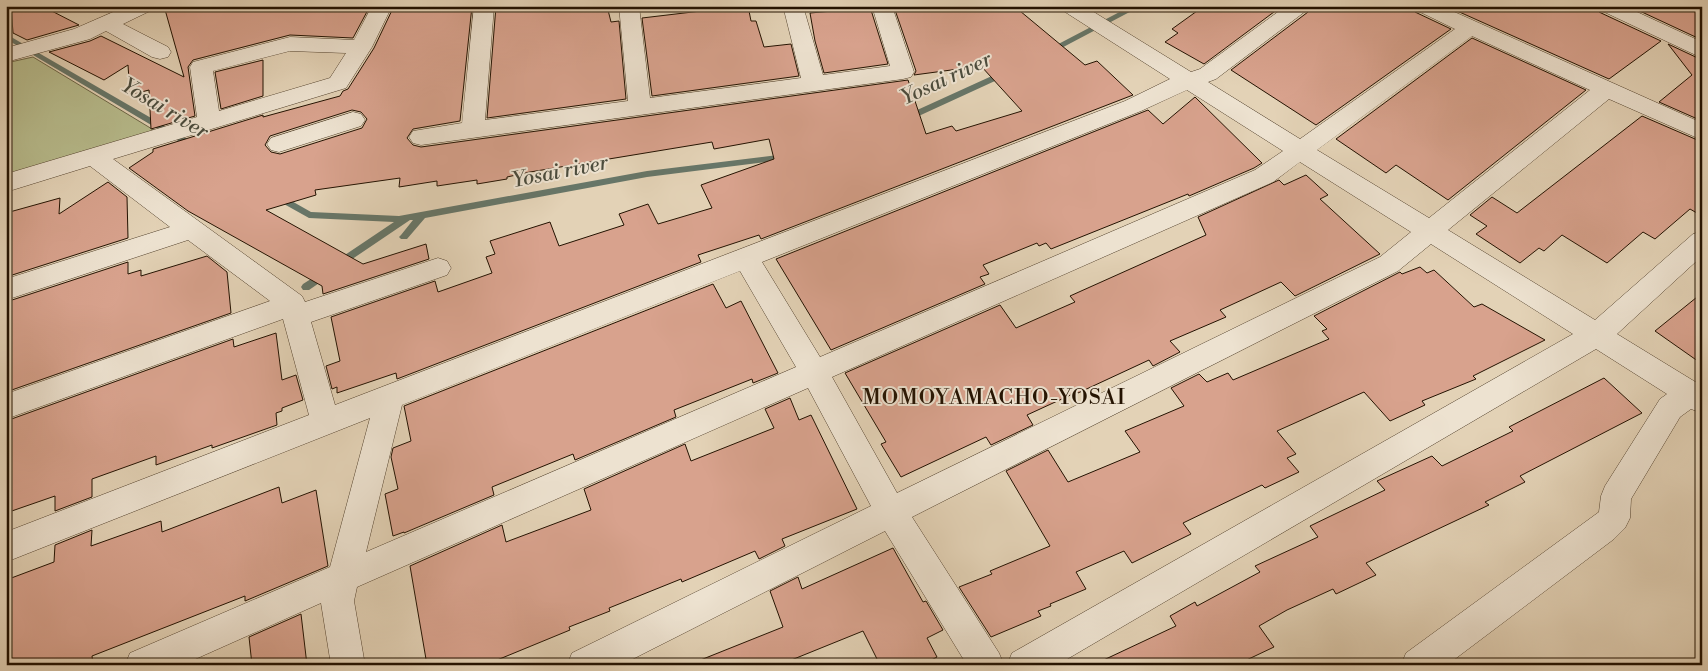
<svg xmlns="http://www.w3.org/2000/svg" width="1708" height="671" viewBox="0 0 1708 671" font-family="'Libre Bodoni',serif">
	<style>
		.green { fill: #b7bb8c; stroke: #6d6646 }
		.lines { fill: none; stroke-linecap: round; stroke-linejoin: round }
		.stream { fill: #677668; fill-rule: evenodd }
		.building { fill: #d8a28d; stroke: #231201; fill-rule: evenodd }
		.minor-casing { stroke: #53422e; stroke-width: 1 }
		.minor { fill: #ede2d0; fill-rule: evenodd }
		.labels { text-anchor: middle; stroke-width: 4; stroke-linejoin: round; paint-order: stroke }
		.water-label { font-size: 21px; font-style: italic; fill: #4b4c3d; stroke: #ede2d0 }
		.neighbourhood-label { font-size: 21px; letter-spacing: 1px; fill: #231201; stroke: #ede2d0 }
	</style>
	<rect width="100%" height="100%" fill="#e3d2b6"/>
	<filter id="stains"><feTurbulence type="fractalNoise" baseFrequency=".004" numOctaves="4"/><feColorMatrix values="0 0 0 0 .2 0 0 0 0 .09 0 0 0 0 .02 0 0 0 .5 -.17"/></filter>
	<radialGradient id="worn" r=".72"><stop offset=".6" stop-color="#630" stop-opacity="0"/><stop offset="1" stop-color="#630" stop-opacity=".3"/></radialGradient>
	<!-- green -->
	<path class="green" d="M33,57l124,75 -151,46v-115z"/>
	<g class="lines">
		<!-- stream -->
		<path class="stream" d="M1131,6h10l-89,47h-6l-1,-2z
			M6,34l190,110 1,2 -1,2h-6l-184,-109z
			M1005,70l4,3 -1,2 -98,45 -3,1 -4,-3 1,-2z
			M786,154l4,3 -1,2 -142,18 -222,41 -18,21h-6l-2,-2 2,-2 12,-15h-3l-71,48 -3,-1 -2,-3 2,-3 58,-39 -85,-4 -34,-19 -1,-2 1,-2h6l30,17 88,4 248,-45z
			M325,270l5,4 -2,3 -19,13h-6l-2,-3 2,-3z"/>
	</g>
	<!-- building -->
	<path class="building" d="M11,6h31l37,19 -52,15 -14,-7z
		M164,6h206l-17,32 -63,-3 -97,25 -5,7 7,49 -44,13 -2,-39 -19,5 -2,-30 -24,15 -55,-28 41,-11 11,-5 83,41z
		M394,6h78l-12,115 -47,8 -6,9 6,7 8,2 487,-67 18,54 26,-8 4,5 66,-20 -41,-45 -67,9 2,-4 -22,-64 12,-1h108l71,59 12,-4 36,34 -372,144 -2,-4 -61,20 3,7 -304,117 -1,-6 -59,20v-6l-5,2 -6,-23 14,-5 -9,-44 104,-36 3,11 54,-19 -6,-16 9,-3 -5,-13 60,-19 9,24 65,-21 -5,-11 29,-10 10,20 54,-16 -11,-23 73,-26 -5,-20 -55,10 -2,-7 -182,30 -23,5v2l-30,5v-4l-40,6v-5l-38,6 1,-9 -85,12 1,5 -50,15 97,54 63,-20 3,15 -106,35 -1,-8 -134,-75 -59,-43 24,-16v-3l110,-34v2l77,-21 3,-5 5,-2 26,-41zM352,110l9,2 6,7 -5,9 -82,26 -9,-2 -6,-7 5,-9z
		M496,6h111l4,16 8,-1 7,78 -139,19z
		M718,6h30l3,15h5l8,26 27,-3 8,32 -147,20 -10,-78 76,-9z
		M1204,6h78l-78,58 -39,-22 13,-9 -6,-4z
		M1312,6h99l4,6 36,17 -135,96 -85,-55 77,-58z
		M1446,6h149l4,6 62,29 -52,38z
		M1629,6h58l15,8v26z
		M867,8l1,2h3l17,54 -64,9 -9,-32 -5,-28z
		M1472,38l114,52 -138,110 -52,-35 -10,8 -50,-34z
		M1668,44l34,16v61l-43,-19 33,-27z
		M263,60v36l-42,13 -6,-37z
		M1195,97l67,66 -8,5 -65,28 -1,-2 -137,55 -5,-6 -7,3 -2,-3 -54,22 6,9 -9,3 5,7 -154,66 -55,-91 372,-149 15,14z
		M1642,116l60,26v74l-12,-7 -35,30 -12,-7 -36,31 -45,-28 -18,16 -5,-3 -19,15 -44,-29 11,-8 -17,-11 22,-18 25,16z
		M1306,175l22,20 -8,4 60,55 -85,42 -14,-14 -61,28 6,7 -56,24 10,11 -27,14 -4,-6 -71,33 -1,-1 -50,23 6,10 -42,20 -5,-8 -85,40 -20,-33 5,-2 -41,-69 155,-68 16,23 59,-26 -5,-6 136,-61 -8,-18 81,-37 5,5z
		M108,182l19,15 1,41 -122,39v-64l54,-15 -1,16z
		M207,256l20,16 4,41 -225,79v-90l122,-40v12l13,-4v6z
		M1420,267l7,6 7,-3 40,37 8,-3 63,36 -72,36 3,3 -54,22 3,4 -35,16 -26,-29 -87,39 19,23 -9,4 12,14 -34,16 -3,-3 -79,38 8,11 -59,29 -8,-12 -48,21 10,17 -36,15 1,2 -13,5 3,5 -50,21 -32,-50 33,-13 -2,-3 60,-25 -44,-75 42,-21 20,32 72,-30 -15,-21 59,-25 -13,-18 28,-14 8,8 21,-9 5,7 96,-41 -7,-8 5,-2 -13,-13 86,-44 2,2z
		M713,284l13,24 15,-7 37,72 -25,10 -1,-4 -78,31 2,7 -101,43 -2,-6 -81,33 2,8 -90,38v-1l-11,4 -8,-42 13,-5 -7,-32 2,-9 18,-7 -7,-35z
		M1702,293v71l-47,-33z
		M276,333l6,47 14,-5 7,25 -21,8v3l-6,2 1,12 -65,23v-3l-56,20v-9l-64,23v18l-37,14v-15l-49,17v-92l227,-82 1,8z
		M1604,378l38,35 -122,63 5,6 -40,20 4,3 -123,58 10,12 -40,19 -3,-5 -46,21 -28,16 15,21 -38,18h-143l83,-39 -6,-10 25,-14 2,4 63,-34 -5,-6 63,-29 -8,-11 75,-36 -8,-9 55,-25 10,10 71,-35 -4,-4z
		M790,398l9,22 12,-5 46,94 -75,30 3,7 -26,13 -4,-8 -73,31 -1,-3 -72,29 1,3 -41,16 1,3 -85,35h-58l-17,-99 92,-41 4,17 85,-32 -7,-21 101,-45 6,17 83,-33 -9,-19z
		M279,487l3,16 34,-13 12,76 -83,35v-5l-153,60 1,9h-87v-85l48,-18 1,-17 37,-15 -1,16 70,-25 1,11z
		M893,548l30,54 3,-1 17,29 -16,8 10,19 -15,8h-42l-17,-34 -84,34h-86v-2l90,-36 -13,-36 28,-14 4,12z
		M301,614l6,51h-55l-3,-28z"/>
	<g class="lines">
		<!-- minor casing -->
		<g class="minor-casing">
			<path id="minor" d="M127,6h28l-3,4 -29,14 45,23 3,5 -3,5 -8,2 -8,-2 -46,-26 -16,8 -84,23v-14l68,-19z
				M372,6h20l-20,41 -26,41 -233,71 189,137 3,6 133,-44 9,3 4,7 -4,7 -136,47 24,83 790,-304 45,-22 -108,-69 -3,-4h25l107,66 9,-3 86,-63h24l-3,4 -91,69 -8,3 92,57 155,-110 -39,-19 -3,-4h28l261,117v17l-93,-41 -161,131 147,90 98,-86 9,-3v25l-85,78 85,52v27l-11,-4 -11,8 -49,82 -1,19 -5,10 -11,11 -167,126h-46l5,-12 193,-141 2,-16 4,-10 55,-87 7,-5 -71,-45 -539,316h-50l5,-12 561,-319 -142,-90 -33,27 -486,246 87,136 5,12h-37l-82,-134 -264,134h-54l5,-12 299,-147 -63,-118 -451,199 -3,14 11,64h-34l-10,-62 -139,62h-57l5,-12 200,-86 40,-149 -364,144v-30l303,-117 -26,-96 -277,100v-25l264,-93 -82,-61 -182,60v-21l164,-52 -80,-61 -84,26v-18l191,-57 -7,-50 3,-5 97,-25 64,3zM1472,36l118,54 -161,128 -112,-68zM290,51l56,2 -16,25 -111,33 -6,-40zM1187,90l96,61 -28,19 -435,187 -58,-95 379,-151zM1300,162l111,70 -31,25 -483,236 -65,-116 441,-195zM740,271l56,96 -430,185 36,-147z
				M474,6h20l-9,114 143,-19 -9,-95h20l11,92 151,-20 -18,-72h20l20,69 67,-9 -18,-60h20l22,66 -3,5 -8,2 -482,66 -8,-2 -4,-6 4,-6 49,-8z
				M1597,6h27l78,36v16l-102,-48z
				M353,112l8,2 4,6 -4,6 -82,26 -8,-2 -4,-6 4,-6z"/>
		</g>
		<!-- minor -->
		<use href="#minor" class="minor"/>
	</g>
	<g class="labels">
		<!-- water labels -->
		<g class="water-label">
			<text transform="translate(946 78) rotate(-25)" y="7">Yosai river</text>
			<text transform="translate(165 108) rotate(31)" y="7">Yosai river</text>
			<text transform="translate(560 171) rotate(-11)" y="7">Yosai river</text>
		</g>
		<!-- neighbourhood labels -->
		<g class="neighbourhood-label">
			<text x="994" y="404">MOMOYAMACHO-YOSAI</text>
		</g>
	</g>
	<!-- margin -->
	<rect width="1708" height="671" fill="none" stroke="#e3d2b6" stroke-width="25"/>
	<rect x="8" y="8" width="1693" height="656" fill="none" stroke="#231201" stroke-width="2.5"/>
	<rect x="12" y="12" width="1683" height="646" fill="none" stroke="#231201"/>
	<rect width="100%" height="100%" filter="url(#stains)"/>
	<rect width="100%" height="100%" fill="url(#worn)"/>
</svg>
